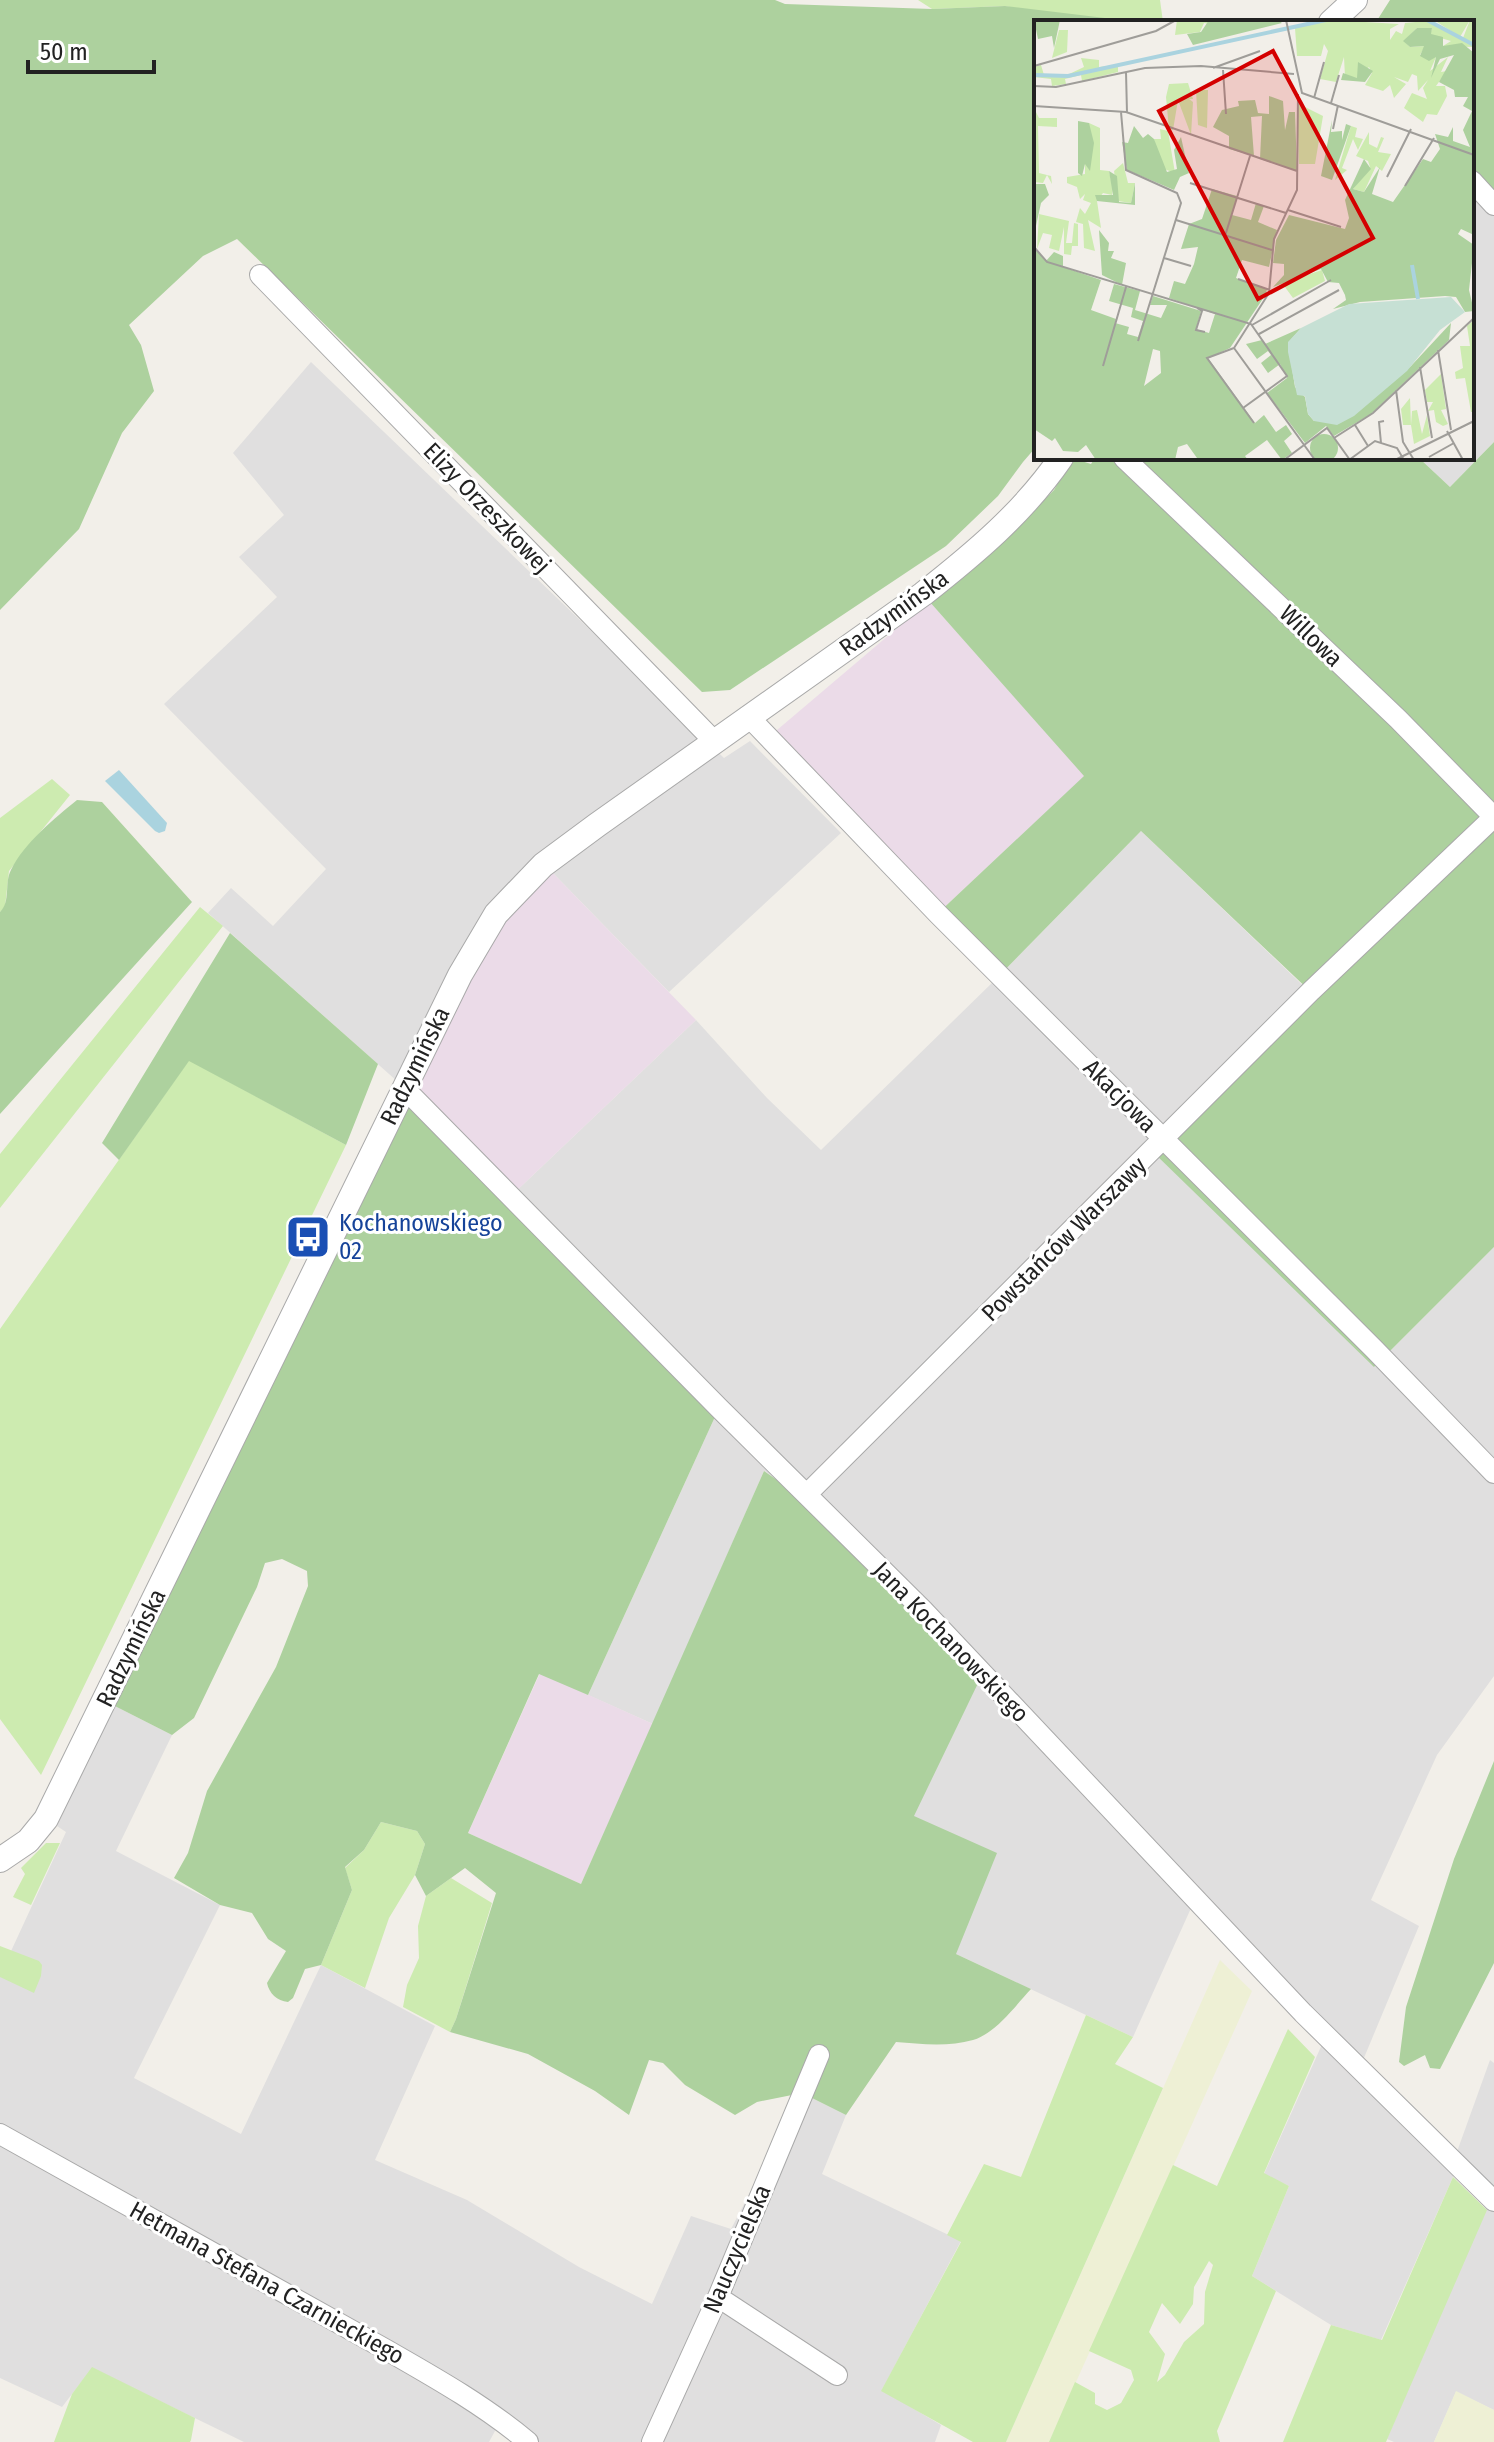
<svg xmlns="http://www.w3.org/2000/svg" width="1494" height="2442" viewBox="0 0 1494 2442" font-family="'Fira Sans Condensed',sans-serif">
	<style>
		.residential { fill: #e0dfdf }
		.industrial { fill: #ebdbe8 }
		.farmland { fill: #eef0d5 }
		.grass { fill: #cdebb0; fill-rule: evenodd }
		.forest { fill: #add19e }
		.water { fill: #aad3df }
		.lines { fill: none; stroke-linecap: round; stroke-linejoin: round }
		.minor-casing { stroke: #a9a9a9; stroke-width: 22 }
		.tertiary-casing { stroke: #a9a9a9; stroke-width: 26 }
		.minor { stroke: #fff; stroke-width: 20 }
		.tertiary { stroke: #fff; stroke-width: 24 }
		.labels { text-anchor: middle; stroke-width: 6; stroke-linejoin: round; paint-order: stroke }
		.street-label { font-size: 24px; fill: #222; stroke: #fff }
		.transit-label { font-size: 24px; fill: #164399; stroke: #fff; text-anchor: start }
		.inset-river { fill: none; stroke: #aad3df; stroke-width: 4 }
		.inset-road { fill: none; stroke: #9f9d99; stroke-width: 2 }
		.view { fill: #d40000; fill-opacity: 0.15; stroke: #d40000; stroke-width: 4 }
		.inset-edge { fill: none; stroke: #222; stroke-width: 4 }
	</style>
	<rect width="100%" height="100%" fill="#f2efe9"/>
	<!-- residential -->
	<path class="residential" d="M1472,190l22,22v230l-44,45 -31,-29h53z
		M311,362l413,396 26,-17 91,92 -172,159 -121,-124 -141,222 -199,-177 23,-25 42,38 53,-57 -162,-165 113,-107 -38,-40 45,-42 -51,-62z
		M1141,831l173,165 60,371 120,-120v429l-57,79 -66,145 48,26 -58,139 93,95 36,-100 4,3v347l-38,-18 -22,50h-40l-7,-3 103,-241 -36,-36 -1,15 -72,163 -50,-15 -79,-49 37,-90 -25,-12 64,-143 -132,-134 -63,140 -177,-83 -43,-138 68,-140 -168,-171 -49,-34 -111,253 -65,-29 131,-287 -208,-212 185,-176 71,78 54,52 174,-170z
		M113,1705l59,30 -56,116 104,54 -86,173 107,56 80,-169 114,61 -60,134 92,40 112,67 73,37 39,-88 40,13 71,-136 44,22 -24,59 139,67 -79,149 59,35 -6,17h-407l-27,-22 -12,22h-245l-152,-74 -30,39 -62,-29v-403l66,-143 -9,-6z"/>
	<!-- industrial -->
	<path class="industrial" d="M929,601l156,175 -151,141 -164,-181z
		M548,868l148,152 -185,176 -104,-106 73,-162z
		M540,1673l113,51 -72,160 -113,-51z"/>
	<!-- farmland -->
	<path class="farmland" d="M1220,1960l32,31 -203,451h-43z
		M1456,2391l38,19v32h-60z"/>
	<!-- grass -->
	<path class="grass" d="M918,0h242l3,22h-79l-79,-16 -73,3z
		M52,779l18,16 -61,76 -4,36 -5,5v-94z
		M200,907l23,19 -223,282v-54z
		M189,1060l157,85 -305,630 -41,-56v-390z
		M381,1822l36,9 8,13 -10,31 -26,43 -24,70 -44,-23 31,-75 -7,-22 19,-18z
		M46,1843h14l-29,62 -18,-8 12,-23 -4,-6z
		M451,1878l41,25 -36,116 -6,13 -47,-25 4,-22 12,-27 -1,-32 8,-30z
		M0,1946l39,15 3,4 -1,11 -7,17 -34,-16z
		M1086,2015l47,22 -18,27 48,24 -157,354h-33l-92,-51 80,-149 -14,-7 37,-71 37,13z
		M1288,2029l27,28 -51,116 25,13 -37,90 24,15 -59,140 3,11h-171l26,-60 20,11v11l12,6 14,-7 13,-23 -3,-10 -42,-19 84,-186 44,21zM1209,2261l4,4 -8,27 -1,32 -20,18 -19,33 -8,7 8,-28 -16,-22 13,-29 18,21 13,-20 1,-17z
		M1453,2177l34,33 -101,232h-103l48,-117 51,15z
		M92,2367l103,51 -4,22 -1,2h-136l18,-48z"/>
	<!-- forest -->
	<path class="forest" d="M0,0h775l10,4 147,5 73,-3 133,16h-102v425l-13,15 -25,34 -52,50 -216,144 -28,2 -465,-453 -34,17 -74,69 12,20 13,46 -32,42 -43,96 -79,81z
		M1390,0h104v203l-22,-24v-157h-96z
		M1494,442v805l-120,120 -221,-215 161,-157 -173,-164 -146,149 -61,-63 150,-141 -155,-175 69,-55 56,-56 18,-32 19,6 4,-6h324l31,29z
		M77,800l25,2 90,100 -192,212v-202c11,-11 4,-29 11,-42 13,-27 44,-52 66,-70z
		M230,933l148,131 -32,81 -157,-84 -70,99 -17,-17z
		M407,1090l312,318 -131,287 -49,-21 -71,159 113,51 183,-413 49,34 168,172 -67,139 83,37 -41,101 75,35c-15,16 -36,45 -58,51 -24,7 -53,4 -77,2l-50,73 -44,-22 -45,9 -22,13 -50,-30 -22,-22 -14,-3 -20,55 -34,-24 -67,-37 -78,-22 6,-13 40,-126 -31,-25 -39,28 -11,-21 10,-31 -8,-13 -36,-9 -17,28 -19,17 7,23 -31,75 -16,4 -12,29 -5,4c-11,-1 -19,-9 -21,-19l19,-32 -18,-12 -16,-26 -32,-8 -46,-27 14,-25 19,-62 69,-124 32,-81 -1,-15 -25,-12 -17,4 -8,24 -63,131 -22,17 -67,-34z
		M1494,1761v202l-54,106 -10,-1 -5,-13 -21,11 -5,-4 7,-55 48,-148z"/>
	<!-- water -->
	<path class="water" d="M119,770l48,53 -2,8 -6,2 -4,-2 -50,-50z"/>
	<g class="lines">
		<!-- minor casing -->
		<g class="minor-casing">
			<path id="minor" d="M1472,181l22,24
				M260,275l454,466
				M1124,458l274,261 96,98
				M748,716l191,199 435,434 120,124
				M404,1088l315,320 204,202 380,403 191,188
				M807,1494l504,-503 183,-174
				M0,2134l385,215c49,28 99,56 143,93
				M718,2297l119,78
				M652,2442l66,-145 101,-242"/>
		</g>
		<!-- tertiary casing -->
		<g class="tertiary-casing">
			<path id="tertiary" d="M1331,22l24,-22
				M0,1860l28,-19 18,-22 414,-844 36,-61 47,-49 54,-40 326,-231c52,-41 100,-81 138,-136"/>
		</g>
		<!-- minor -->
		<use href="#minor" class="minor"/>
		<!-- tertiary -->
		<use href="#tertiary" class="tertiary"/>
	</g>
	<!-- icons -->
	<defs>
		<g id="bus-square" transform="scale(2.3)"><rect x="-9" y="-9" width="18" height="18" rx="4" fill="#1a4fb4" stroke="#fff"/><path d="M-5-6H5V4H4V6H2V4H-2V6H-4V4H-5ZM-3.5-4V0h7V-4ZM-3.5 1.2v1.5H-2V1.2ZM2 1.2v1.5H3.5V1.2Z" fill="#fff"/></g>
	</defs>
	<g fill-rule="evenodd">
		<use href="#bus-square" x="308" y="1237"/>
	</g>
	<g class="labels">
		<!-- street labels -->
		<g class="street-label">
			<text transform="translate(487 508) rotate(46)" y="8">Elizy Orzeszkowej</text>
			<text transform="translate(894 613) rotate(-36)" y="8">Radzymińska</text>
			<text transform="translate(1311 636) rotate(44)" y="8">Willowa</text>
			<text transform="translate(415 1066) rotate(-64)" y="8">Radzymińska</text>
			<text transform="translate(1120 1096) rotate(45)" y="8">Akacjowa</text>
			<text transform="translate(1064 1239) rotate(-45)" y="8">Powstańców Warszawy</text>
			<text transform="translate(951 1642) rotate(46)" y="8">Jana Kochanowskiego</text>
			<text transform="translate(131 1648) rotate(-64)" y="8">Radzymińska</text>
			<text transform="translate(737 2249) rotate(-67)" y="8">Nauczycielska</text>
			<text transform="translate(267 2283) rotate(29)" y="8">Hetmana Stefana Czarnieckiego</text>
		</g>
		<!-- transit labels -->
		<g class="transit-label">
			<text x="339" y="1231">Kochanowskiego<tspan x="339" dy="28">02</tspan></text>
		</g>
	</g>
	<!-- overview -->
	<g transform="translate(1034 20)">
		<rect width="440" height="440" fill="#f2efe9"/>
		<path d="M143,0h31l2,4 -6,-1 -4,9 -25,3zM297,0l68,4 -9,5v11l6,-9 6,3 3,-11 21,-2 48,24v8l-2,-6 -29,-1 8,-5 -21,-6 2,-7h-15l-13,13 6,6 15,-1 -5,9 16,2 -6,14 18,-14 -7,15 6,-1 -11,15h9l2,10 -10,19 -10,-1 -4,8 -19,-14 8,-15 15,6 -4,-11 5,-8 -10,11 -1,-15 -5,-2 -4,8 -14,-5 12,7 -12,14 -4,-13 -7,6 -18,-6 7,-12 -3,-6 -12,11 -12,-1 -1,-20 -8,25 -16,-3 8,-28 -4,-7 -3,12h-24l-2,-28zM400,0h40v23l-11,-5 7,-18 -10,17zM25,10h9l-1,22 -15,6zM47,38l18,2v7l26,-3 -7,1v7l-36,9 -1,-6 -16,4 1,5 -14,2 -1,-7 -17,-2v-10l7,-2 3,10 21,1 19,-9zM154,63l5,16h-4l4,3 -2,33 -13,-35 -5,30 -4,-1 -3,-32 3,-13zM162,70h12l-1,38 -9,-3zM263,83l26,13 -8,48h-16zM0,88l5,10h18v9l-19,-1 1,47 12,3 1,8 -5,-9 -4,8 -9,-1zM55,103l11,5v42l9,1 4,18 -1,6 -9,-2 -6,8 4,27 -13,-8 7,31 -11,-3 -1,-24 -7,-2 4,-14 5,6 6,-11 -8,-3 2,-6 -5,5 -3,-12 -10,-4v-6l18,-3v-11l4,6zM317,106l6,2 -2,9 8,2 -5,11 -5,-11 -11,29 5,2 -12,10zM126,109l8,2 7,42 -11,-4 -8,-16 -2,-14h7zM335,112v12l8,4 4,-11 3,1 -6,14 13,2 -9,17 -6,-5 -12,26 -11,-3 17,-22 -2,-6 -12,-5zM89,143l5,20h7l-4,20 -13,-2 -4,-30zM5,194l30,7 -3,22h6l2,-20 4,1v22h-6l-1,9 -7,-1v-27l-5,24 -10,-3 3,-13 -9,-2 -6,16zM288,250l3,11 -32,17 -11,-15zM440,300v92h-3l-6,-34 -9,1 -1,-7 8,-4 -3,-22h10l-3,-20zM407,354l5,35 -5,1 7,14 -5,2 -7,-4 -2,-12 -6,1 5,-9h-6l-2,-12zM376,378l1,27 1,-14 5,-1 5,24 5,-19 3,21 -16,8 -3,-19h-8l-2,-16z" fill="#cdebb0"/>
		<path d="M0,0h26l-6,28 -2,-12 -14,3zM175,0h69l4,3 -89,22 -6,-11 14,-2zM383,8h15l-1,6 12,3v9l19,-3 12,10v182l-13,-6 -3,5 16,11 -5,45 5,21 -9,1 -9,-15 -11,-1 -85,6 -27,7 13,-9 -1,-5 -6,-12 -11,-1 -7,-13 -48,18 11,-12v-11l-11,-1 3,-23 13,-25 56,14 4,-11 -4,-18 19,-41 7,10 -18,20 11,3 16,-25 -8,27 21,8 30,-43 8,3 9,-13 -5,-15 13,3 5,-10v14l17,6 -7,-17 9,-19 -9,-5 5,-9h-13l-1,-7 -15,-8 15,-27 -14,4 -9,19 5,-21 -7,4 -9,-5 4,-10 -14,1 -7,-6zM324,42l15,9 -8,11 -24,-2 2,-7 14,5zM235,76l14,5 2,29 4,-18h6l2,59 -37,-12 2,-43 -11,1 3,39 -25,-7v-13l-16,-9 9,-17 17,-4 -1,-5 17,-1 3,13 11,1zM298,100l-1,12 11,-1v9l4,-16 5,2 -19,54 -11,-4zM44,101l11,2 5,20 -4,28 -5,-7 -3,12 -4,-3zM100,106l9,12 5,-4 6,5 13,33 10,-3 -3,-19 7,-13 8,36 -9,4 -6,13 -47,-20 -5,-28 6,1zM75,151l8,5 2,26 12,1 4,-20v22l-38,-4 -2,-6h18zM0,164h11l4,11 -8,8 -7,32zM178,169l25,7 -5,19 19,5 5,-17 8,3 -6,16 19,8 -8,37 -27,-7 -6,18 31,11 -1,5 -36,54 -22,10 47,65 9,-8 12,17 10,-7 6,9 -8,7 8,12 -10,7 -15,-20 -22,16 3,4 -51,-2 -10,-14 -9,3 -3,13h-79l-10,-15 -8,7 -15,-1 -8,-13 -3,3 -18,-12v-182l12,14 8,-9 9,4v11l38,13 -10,30 25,9 -1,4 14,4 -2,7 11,3 5,-16 -12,-4 2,-9 -24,-7 5,-17 26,7 -5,19 26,8 6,-13h-17l3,-9 48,15 -5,18 13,4 6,-19 -46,-16 5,-17 11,3 9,-20 4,-17 -17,2 8,-25 13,-5zM119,329l7,2 1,22 -17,13zM65,210l10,13 -1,8h6l-3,7 15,5 -4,22 -20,-10zM417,303l-2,17 -78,74 -37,22 -8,-10 -21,17 -38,-50 20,-15 -7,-14 -12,9 -7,-10 10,-8 -3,-4 -11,8 -11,-15 16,-4 3,4 36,-16 -13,15 7,44 10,10 3,17 6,7 35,-4 62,-51zM276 428a14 14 0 1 1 28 0a14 14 0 1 1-28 0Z" fill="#add19e" fill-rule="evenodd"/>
		<path d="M417,277l14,15 -25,18 -33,41 -53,45 -17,9 -23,-4 -6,-7 -3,-18 -8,-1 -9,-43v-10l13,-14 48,-24z" fill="#c6e0d4"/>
		<path class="inset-river" d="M335,0h55M393,0l47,25M0,55l34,1 258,-56M378,245l6,34"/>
		<path class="inset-road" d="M252,0l16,73 172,62M0,46l122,-35 20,-11M179,48l47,-17M189,50l3,44M92,52l1,41M0,66l22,1 89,-19 56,-2 93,8M280,78l10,-36M297,83l8,-28M0,86l92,6 171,59M87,92l5,58 51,23 4,10 -43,138M299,109l5,-24M353,157l24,-48M156,163l96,30M371,166l29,-48M254,190l53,17M142,200l96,30M191,216l25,-80M0,227l13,15 204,62 36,52 -44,32M130,238l27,8M204,259l32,11M163,288l5,3 -6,19 9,2M218,305l79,-45M225,314l80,-44M200,328l35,-55 5,-54 23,-49 1,-96M200,328l81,112M200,328l-27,10 47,65M404,330l13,80M69,346l23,-79M386,347l12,71M362,370l7,52 11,18M321,405l13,21M413,411l16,29M300,418l39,-25 101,-95M347,423l-2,-21 5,-1M395,437l25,-14M250,440l43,-32 23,32M315,440l26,-19 22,7 7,12M361,440l79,-39"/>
		<path class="view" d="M239,31l100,187 -115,61 -99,-188z"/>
		<rect width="440" height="440" class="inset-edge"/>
	</g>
	<!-- scale -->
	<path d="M28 60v12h126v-12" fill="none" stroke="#222222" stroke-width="4"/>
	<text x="40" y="60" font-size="24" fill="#222222" stroke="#ffffff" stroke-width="6" paint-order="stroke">50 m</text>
</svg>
